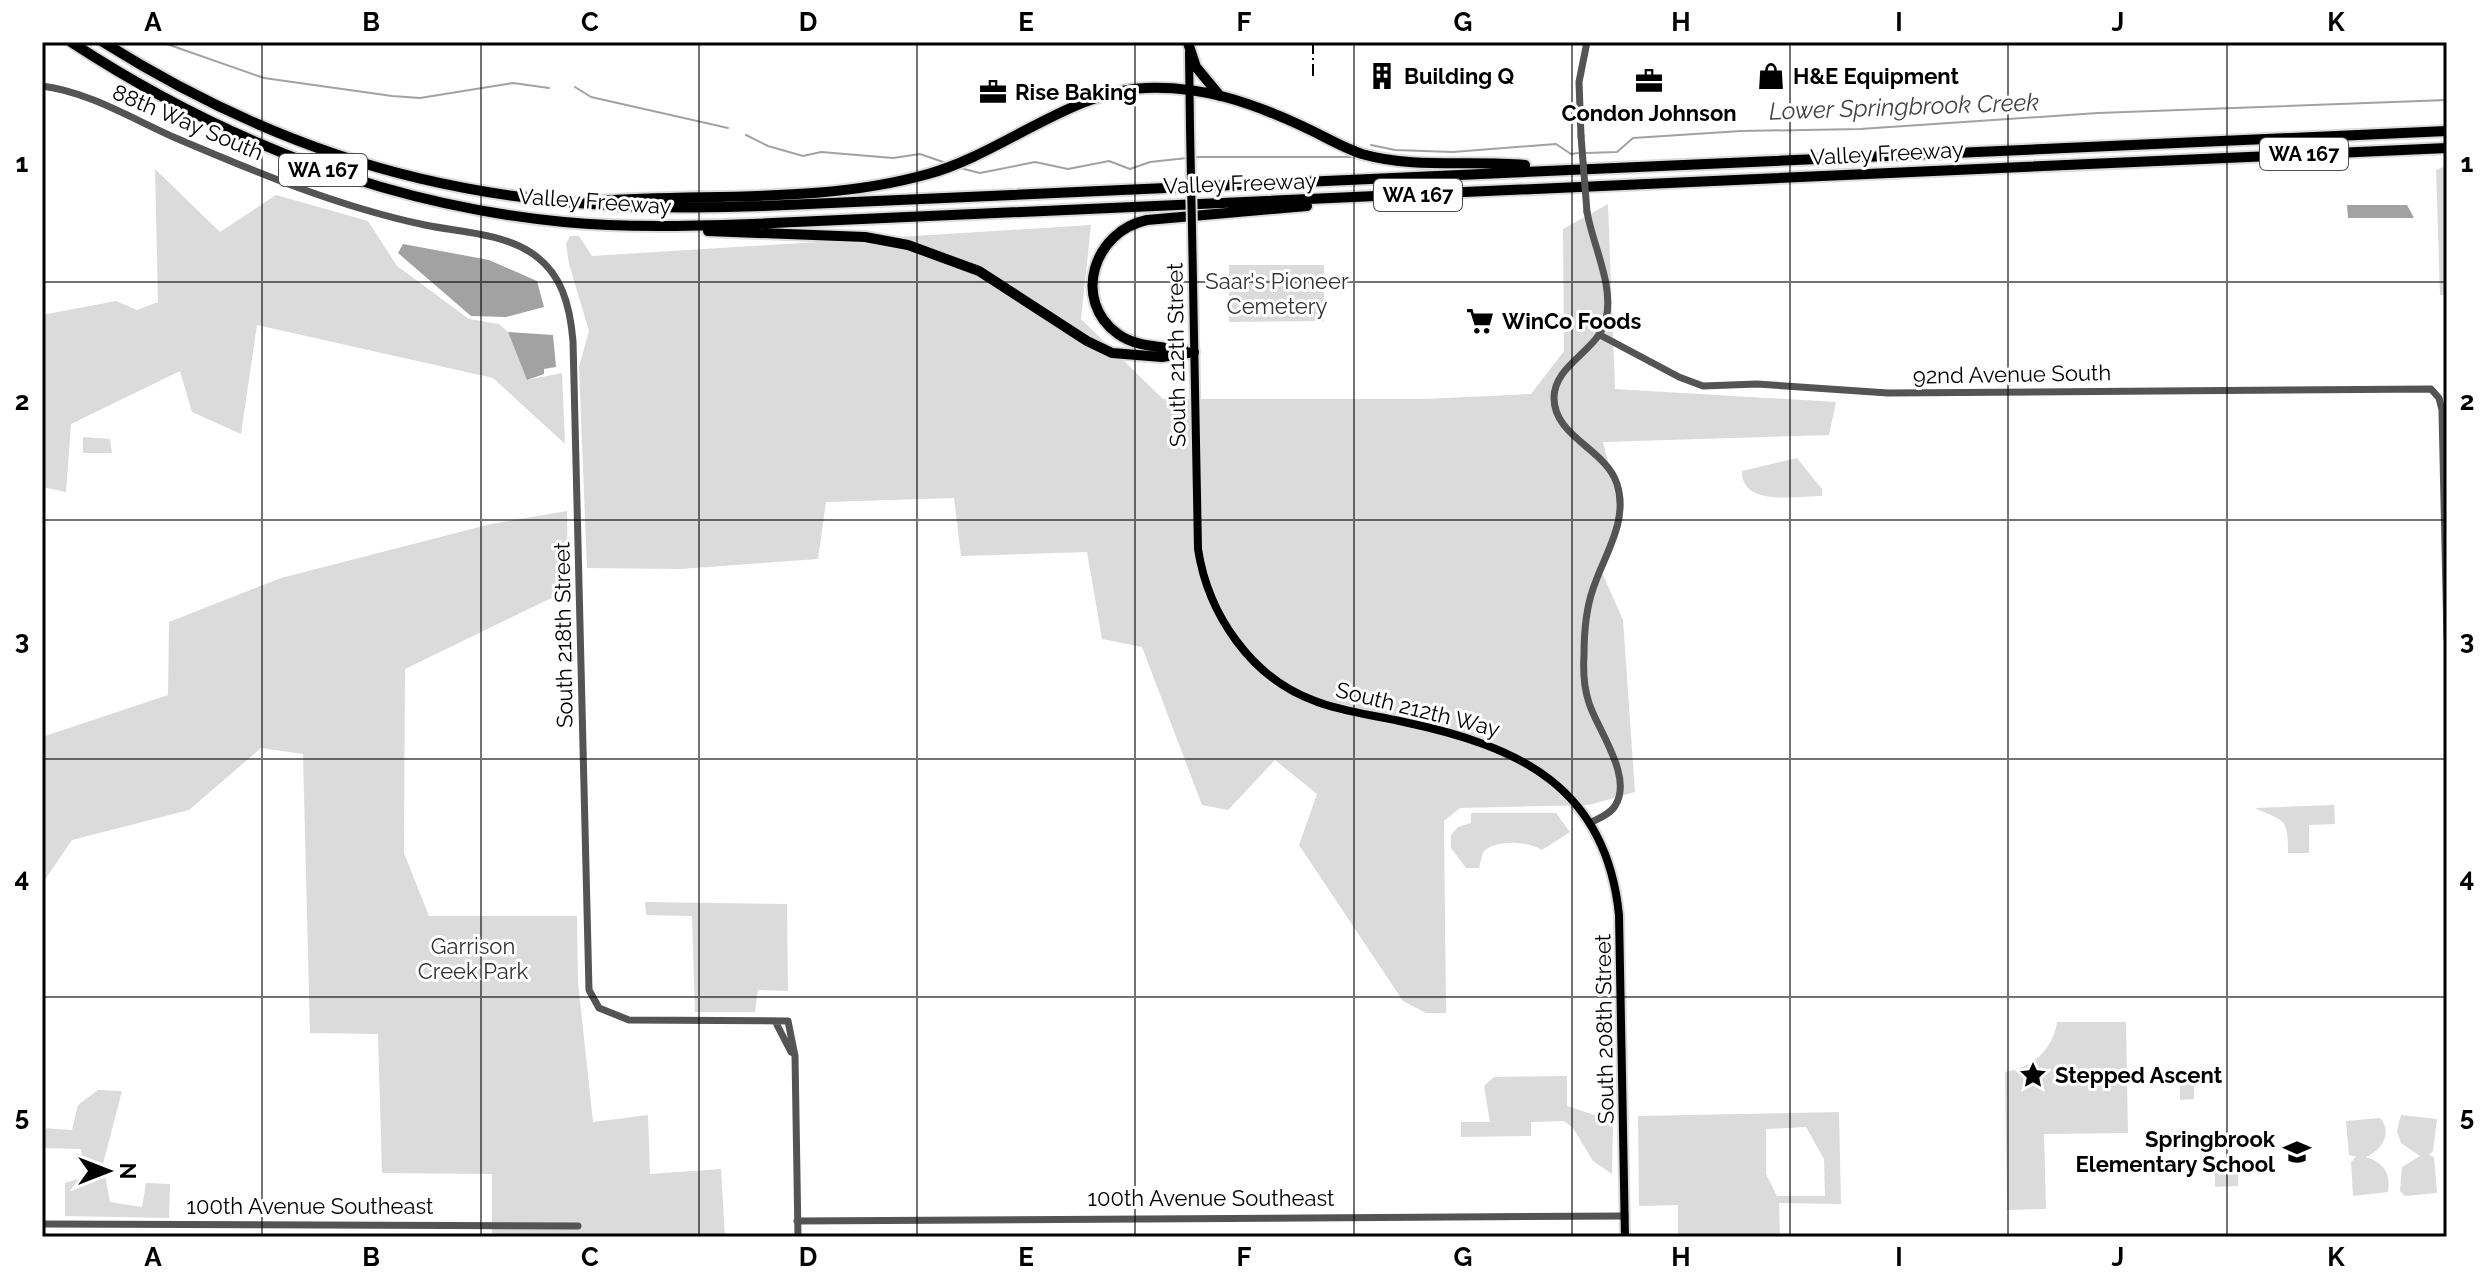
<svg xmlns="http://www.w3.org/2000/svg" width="2489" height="1279" viewBox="0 0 2489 1279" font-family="Raleway,sans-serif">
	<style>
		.green { fill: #dbdbdb; fill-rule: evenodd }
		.water { fill: #a2a2a2 }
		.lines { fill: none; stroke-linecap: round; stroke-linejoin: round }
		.stream { stroke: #a2a2a2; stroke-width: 2 }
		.major-casing { stroke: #dbdbdb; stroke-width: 12 }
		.highway-casing { stroke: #dbdbdb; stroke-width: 14 }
		.minor { stroke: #545454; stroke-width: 7 }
		.major { stroke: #000; stroke-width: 8 }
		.highway { stroke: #000; stroke-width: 10 }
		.rail { stroke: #000; stroke-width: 2; stroke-dasharray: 12 4 2 4; stroke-linecap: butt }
		.major-bridge-casing { stroke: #dbdbdb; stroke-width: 12; stroke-linecap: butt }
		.minor-bridge { stroke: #545454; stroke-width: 7 }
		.major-bridge { stroke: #000; stroke-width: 8 }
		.grid { fill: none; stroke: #000; stroke-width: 2; stroke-opacity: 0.55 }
		.labels { text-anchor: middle; stroke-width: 6; stroke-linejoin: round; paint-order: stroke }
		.shield { fill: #fff; stroke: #4c4c4c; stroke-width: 2 }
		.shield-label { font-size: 20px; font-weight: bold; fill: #000 }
		.poi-label { font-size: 22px; font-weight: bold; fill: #000; stroke: #fff; text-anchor: start }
		.street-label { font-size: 22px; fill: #000; stroke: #fff }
		.park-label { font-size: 22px; fill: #323232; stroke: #fff }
		.water-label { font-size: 24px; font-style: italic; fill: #434343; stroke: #fff }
		.neatline { fill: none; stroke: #000; stroke-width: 3 }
		.grid-label { font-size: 26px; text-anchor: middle; font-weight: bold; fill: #000 }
	</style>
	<rect width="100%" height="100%" fill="#fff"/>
	<!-- green -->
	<path class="green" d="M2447,165v130h-7l-4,-125z
		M155,169l65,63 56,-37 92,26 29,45 72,53 30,5 9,8 19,48 35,-7 3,71 -72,-66 -236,-53 -16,109 -49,-22 -12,-41 -109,53 -5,68 -24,-5v-172l74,-14 21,9 21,-8z
		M1608,204l7,185 221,13 -7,33 -226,7 17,69 -20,57 23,52 12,172 -46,13 -129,3 -16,13 2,192h-20l-23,-12 -104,-156 18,-51 -42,-34 -47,50 -26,-5 -60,-158 -40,-8 -15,-87 -126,4 -7,-58 -128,4 -8,57 -138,10 -93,-1 -8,-201 10,-36 -20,-67 -3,-20 4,-8h9l13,20 499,-31 -10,94 82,80h261l107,-5 33,-43 -1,-122z
		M1229,265h95v56l-95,1z
		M83,437l27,2 2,14h-29z
		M1797,458l25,31v7c-24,0 -81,11 -80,-25z
		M567,511l1,79 -163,79 -1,184 25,63h148l1,66 15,140 55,-7 2,59 71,-5 4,68h-233v-63l-110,-1 -4,-139 -68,-1 -7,-279 -42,-6 -72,62 -117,30 -30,44v-147l126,-42 1,-73 112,-44 210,-54z
		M2334,805l1,19 -26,1v28h-21c0,-37 -4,-31 -33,-45z
		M1471,813h85l14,19 -28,18c-15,-9 -47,-11 -59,2l-4,16h-13l-15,-20v-13l7,-8 13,-4z
		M645,902l142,2 1,87 -30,-1 -3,22h-60l-3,-96 -46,-1z
		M2057,1022h69l2,111 -84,1 2,75 -39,1 -2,-138c27,-4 48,-22 52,-50z
		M1567,1076v30l46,15 -1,53 -19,-13 -20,-33 -9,-7 -33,1v14l-70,1v-15h29l-6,-36 10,-9z
		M2180,1079h14v20l-14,1z
		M98,1090l24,1 -19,73 7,38 32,5 4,-24 24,1 -1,34 -104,-2v-33l19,-6 -3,-28 -39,-1v-20l30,2 6,-25z
		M1839,1112l2,92 -62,-1 1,34h-102v-32l-39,1 -1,-90zM1806,1127l18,32 1,37h-48l-11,-22v-45z
		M2401,1115l36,4 -4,32 -4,4 5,2 3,36 -32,3 -5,-5 2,-24 18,-11 -19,-13 -4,-12z
		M2380,1118c13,14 2,32 -14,39 18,6 25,16 22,35l-35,4 -2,-34 5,-5 -7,-2 -3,-34z
		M2238,1171v15l-23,1v-15z"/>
	<!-- water -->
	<path class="water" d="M2347,205h60l7,13h-66z
		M403,244l86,16 48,21 7,26 -38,10 -35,-1 -73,-63z
		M508,332l45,3 3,32 -12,2v5l-17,6z"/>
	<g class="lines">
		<!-- stream -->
		<path class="stream" d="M161,42l103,36 128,18 28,2 93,-15 36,5
			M575,87l16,10 137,31
			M746,135l22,11 35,10 18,-4 72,6 27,-4 26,9
			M1371,145l24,5 58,2 103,-8 15,10 7,-1
			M1585,153l32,-1 16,-14 108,-7 119,-2 238,-16 349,-13
			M1193,157h161
			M960,168l20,5 55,-11 33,7 41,-8 21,8 20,-7 37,-4"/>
		<!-- major casing -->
		<g class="major-casing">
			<path id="major" d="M1189,53l1,75
				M1192,229l6,320c10,65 53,129 117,152 28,11 59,14 89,21 114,24 202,64 215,193l6,322"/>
		</g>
		<!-- highway casing -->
		<g class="highway-casing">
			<path id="highway" d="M71,42c150,98 314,163 493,180 63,6 126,4 189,2l1694,-76
				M103,42c215,135 409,174 660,164l1684,-75
				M1188,43l8,24 24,29
				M598,201c109,-8 224,3 330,-27 73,-20 143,-83 218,-86 57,-2 104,14 156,38 20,9 39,21 60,28 52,15 109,6 163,11
				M708,231l157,6 43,8 71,26 108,70 25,12 50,4 32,-5
				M1184,350c-22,-4 -47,-2 -66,-16 -47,-34 -24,-103 29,-114l160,-14"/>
		</g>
		<!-- minor -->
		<path class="minor" d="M42,86c48,6 92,34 136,53 80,34 161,68 247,86 34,7 75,8 105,27 32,20 40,54 43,89l16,649 10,18 30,12 159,1 7,35 3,181
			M1581,136l-2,-54 8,-40
			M1587,212c6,34 27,73 19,107 -7,32 -52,45 -52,79 0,39 52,51 63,86 12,37 -13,71 -24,105 -7,20 -9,44 -9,66 -1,16 0,33 5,48 8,26 45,74 26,103 -5,8 -17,13 -25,17
			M1600,335l79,42 24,9 54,-2 131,9 543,-4 8,9 3,12 5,228
			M775,1021l16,31
			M797,1221l828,-5
			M42,1224l536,2"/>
		<!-- major -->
		<use href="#major" class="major"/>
		<!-- highway -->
		<use href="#highway" class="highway"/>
		<!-- rail -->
		<path class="rail" d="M1313,76v-34"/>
		<!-- major-bridge casing -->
		<g class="major-bridge-casing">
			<path id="major-bridge" d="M1190,128l2,101"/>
		</g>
		<!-- minor-bridge -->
		<path class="minor-bridge" d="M1581,136l6,76"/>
		<!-- major-bridge -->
		<use href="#major-bridge" class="major-bridge"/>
	</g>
	<!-- grid -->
	<path class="grid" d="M262,42v1195M481,42v1195M699,42v1195M917,42v1195M1135,42v1195M1354,42v1195M1572,42v1195M1790,42v1195M2008,42v1195M2227,42v1195M42,282h2405M42,520h2405M42,759h2405M42,997h2405"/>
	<!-- icons -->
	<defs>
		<g id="building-bare" transform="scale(2.16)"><path d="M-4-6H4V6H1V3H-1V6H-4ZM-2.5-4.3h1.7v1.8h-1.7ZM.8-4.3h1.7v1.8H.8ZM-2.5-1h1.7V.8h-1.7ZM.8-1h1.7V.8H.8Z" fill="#000" stroke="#fff" stroke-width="2.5" paint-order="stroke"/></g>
		<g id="shop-bare" transform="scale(2.16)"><path d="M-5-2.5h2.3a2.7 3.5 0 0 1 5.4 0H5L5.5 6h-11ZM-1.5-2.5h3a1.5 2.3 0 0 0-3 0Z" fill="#000" stroke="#fff" stroke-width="2.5" paint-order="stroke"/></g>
		<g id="office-bare" transform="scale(2.16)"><path d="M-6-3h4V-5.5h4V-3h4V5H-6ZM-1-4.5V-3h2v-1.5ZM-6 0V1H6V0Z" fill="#000" stroke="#fff" stroke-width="2.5" paint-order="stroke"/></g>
		<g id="supermarket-bare" transform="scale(2.16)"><path d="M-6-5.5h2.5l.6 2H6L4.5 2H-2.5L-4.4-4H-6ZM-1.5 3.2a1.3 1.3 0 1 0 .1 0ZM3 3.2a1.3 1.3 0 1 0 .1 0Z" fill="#000" stroke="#fff" stroke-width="2.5" paint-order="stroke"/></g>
		<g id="sight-bare" transform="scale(2.16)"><path d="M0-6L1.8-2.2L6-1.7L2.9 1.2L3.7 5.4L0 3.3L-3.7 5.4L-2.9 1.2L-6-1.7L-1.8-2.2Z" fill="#000" stroke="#fff" stroke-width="2.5" paint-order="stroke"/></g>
		<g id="school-bare" transform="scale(2.16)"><path d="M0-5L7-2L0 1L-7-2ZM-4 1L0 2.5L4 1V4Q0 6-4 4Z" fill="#000" stroke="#fff" stroke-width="2.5" paint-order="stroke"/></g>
	</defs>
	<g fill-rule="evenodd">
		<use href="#building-bare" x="1382" y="76"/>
		<use href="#shop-bare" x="1771" y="76"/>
		<use href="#office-bare" x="1649" y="81"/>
		<use href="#office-bare" x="993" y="92"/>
		<use href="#supermarket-bare" x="1480" y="321"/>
		<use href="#sight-bare" x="2033" y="1075"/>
		<use href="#school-bare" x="2297" y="1152"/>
	</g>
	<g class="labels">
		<!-- shield labels -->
		<g class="shield">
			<rect x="2260" y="138" width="88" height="32" rx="6"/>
			<rect x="279" y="154" width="88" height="32" rx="6"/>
			<rect x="1374" y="179" width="88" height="32" rx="6"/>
		</g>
		<g class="shield-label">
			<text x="2304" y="161">WA 167</text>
			<text x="323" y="177">WA 167</text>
			<text x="1418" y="202">WA 167</text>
		</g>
		<!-- poi labels -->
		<g class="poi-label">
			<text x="1404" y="84">Building Q</text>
			<text x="1793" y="84">H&amp;E Equipment</text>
			<text x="1015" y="100">Rise Baking</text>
			<text x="1649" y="121" text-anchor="middle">Condon Johnson</text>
			<text x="1502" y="329">WinCo Foods</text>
			<text x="2055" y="1083">Stepped Ascent</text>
			<text x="2275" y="1147" text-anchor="end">Springbrook<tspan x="2275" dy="25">Elementary School</tspan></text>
		</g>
		<!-- street labels -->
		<g class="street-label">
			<text transform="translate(188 122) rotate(23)" y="8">88th Way South</text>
			<text transform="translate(1887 153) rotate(-3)" y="8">Valley Freeway</text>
			<text transform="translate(1240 183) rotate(-2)" y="8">Valley Freeway</text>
			<text transform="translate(595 201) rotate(4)" y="8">Valley Freeway</text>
			<text transform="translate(1176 355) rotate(-91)" y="8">South 212th Street</text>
			<text transform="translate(2012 374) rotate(-1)" y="8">92nd Avenue South</text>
			<text transform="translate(563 635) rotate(-91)" y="8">South 218th Street</text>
			<text transform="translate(1418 709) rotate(14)" y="8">South 212th Way</text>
			<text transform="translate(1604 1029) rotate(-91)" y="8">South 208th Street</text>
			<text x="1211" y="1206">100th Avenue Southeast</text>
			<text x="310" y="1214">100th Avenue Southeast</text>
		</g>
		<!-- park labels -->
		<g class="park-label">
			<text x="1277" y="289">Saar's Pioneer<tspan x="1277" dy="25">Cemetery</tspan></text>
			<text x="473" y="954">Garrison<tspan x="473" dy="25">Creek Park</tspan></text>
		</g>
		<!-- water labels -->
		<g class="water-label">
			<text transform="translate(1904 107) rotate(-2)" y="8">Lower Springbrook Creek</text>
		</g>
	</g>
	<!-- border -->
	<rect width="2489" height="1279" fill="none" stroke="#ffffff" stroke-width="88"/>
	<!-- north arrow -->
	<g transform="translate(108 1171) rotate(90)" stroke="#ffffff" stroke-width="6" paint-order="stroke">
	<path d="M0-6L14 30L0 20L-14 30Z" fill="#000000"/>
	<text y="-12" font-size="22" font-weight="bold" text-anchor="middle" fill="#000000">N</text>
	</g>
	<rect x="44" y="44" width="2401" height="1191" class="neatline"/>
	<g class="grid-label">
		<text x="153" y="31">A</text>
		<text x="371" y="31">B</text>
		<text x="590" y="31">C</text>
		<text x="808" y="31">D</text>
		<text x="1026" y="31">E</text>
		<text x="1244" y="31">F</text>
		<text x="1463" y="31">G</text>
		<text x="1681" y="31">H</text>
		<text x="1899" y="31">I</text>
		<text x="2118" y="31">J</text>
		<text x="2336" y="31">K</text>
		<text x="22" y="172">1</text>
		<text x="2467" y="172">1</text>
		<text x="22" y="410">2</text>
		<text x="2467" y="410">2</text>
		<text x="22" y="649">3</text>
		<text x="2467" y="649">3</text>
		<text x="22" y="887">4</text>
		<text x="2467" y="887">4</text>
		<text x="22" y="1125">5</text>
		<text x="2467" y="1125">5</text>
		<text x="153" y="1266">A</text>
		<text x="371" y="1266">B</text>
		<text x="590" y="1266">C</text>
		<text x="808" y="1266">D</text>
		<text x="1026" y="1266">E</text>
		<text x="1244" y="1266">F</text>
		<text x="1463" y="1266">G</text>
		<text x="1681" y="1266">H</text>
		<text x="1899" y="1266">I</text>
		<text x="2118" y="1266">J</text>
		<text x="2336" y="1266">K</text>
	</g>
</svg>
